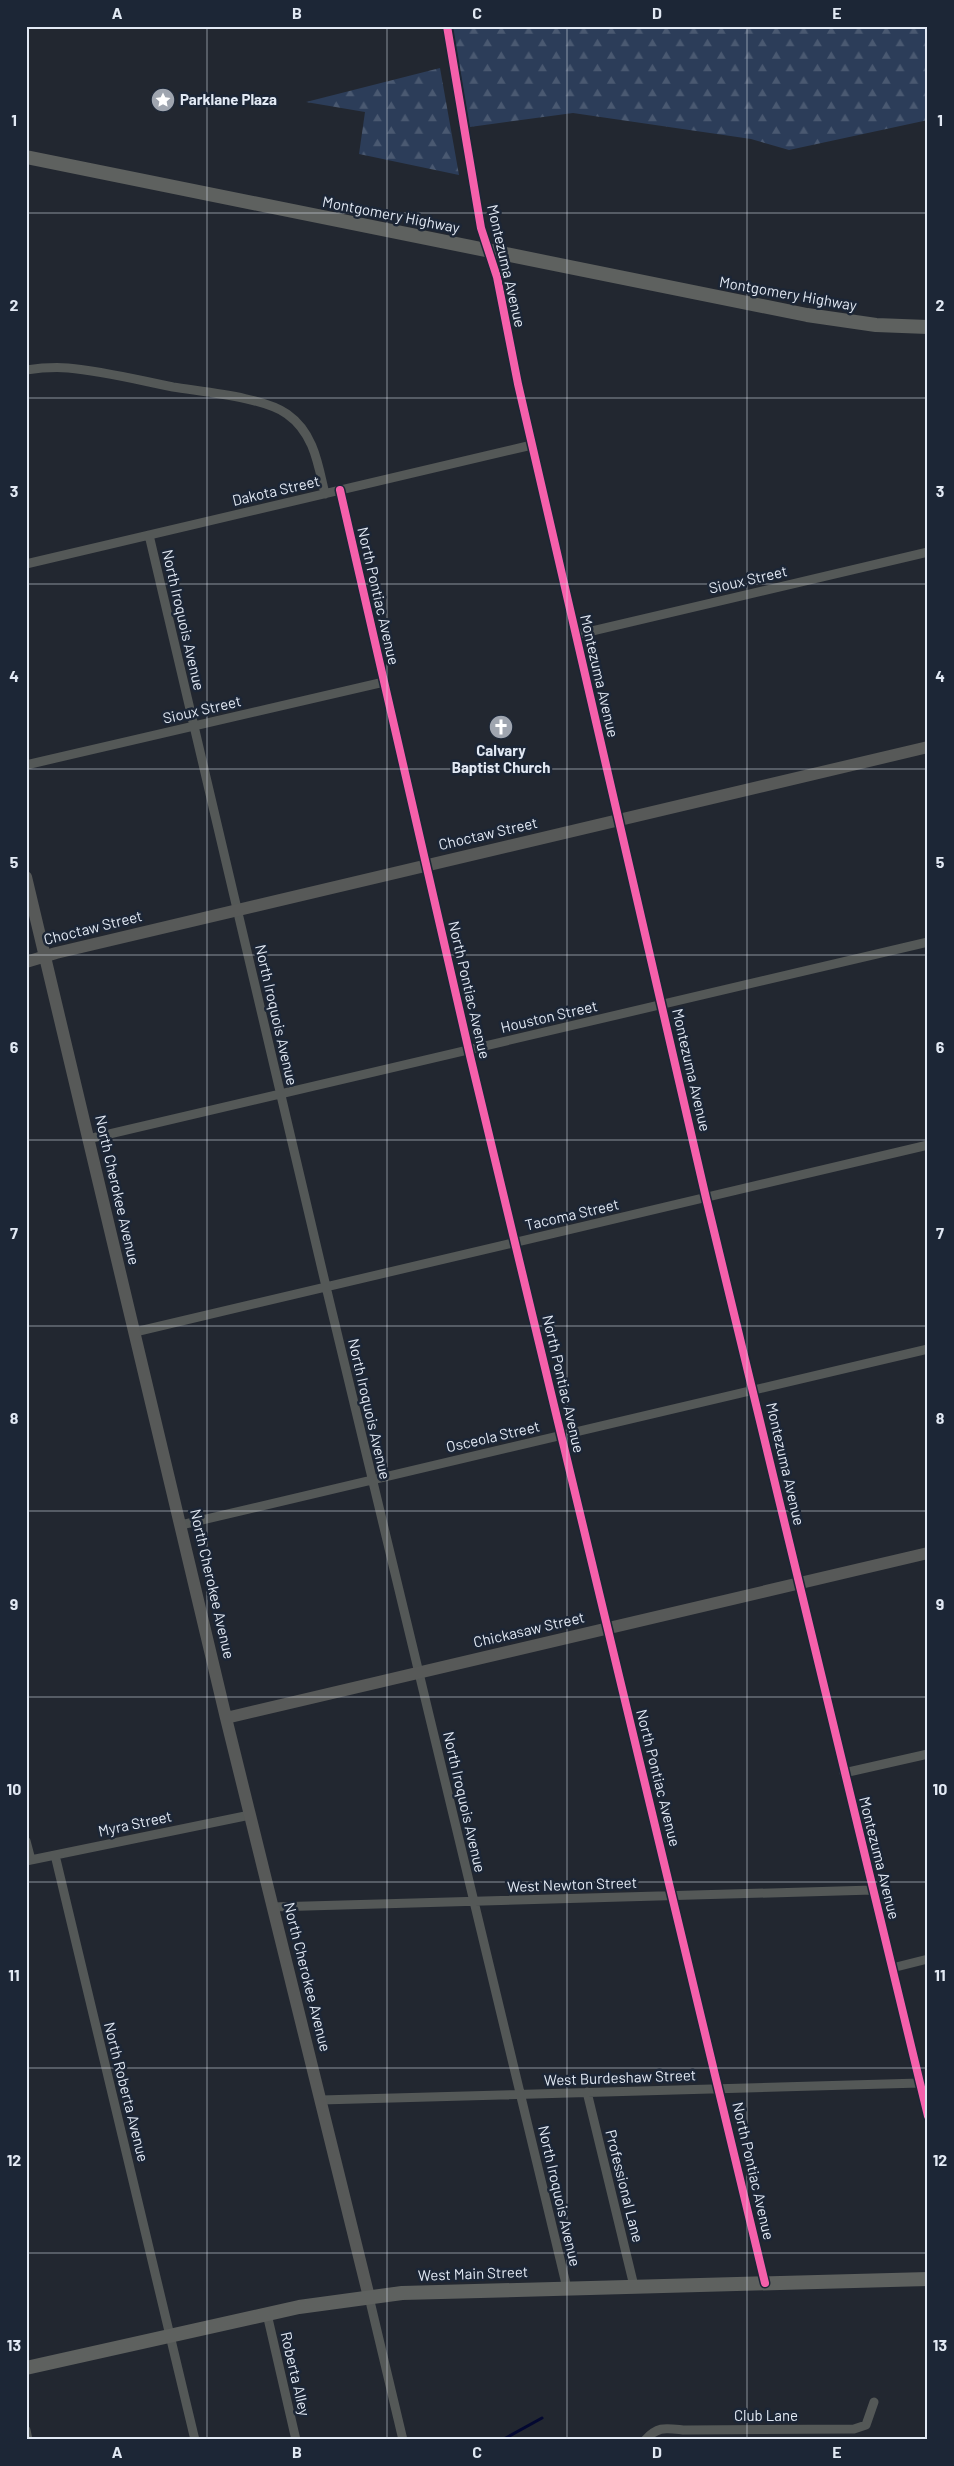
<svg xmlns="http://www.w3.org/2000/svg" width="954" height="2466" viewBox="0 0 954 2466" font-family="Barlow,sans-serif">
	<style>
		.forest { fill: url(#forest-firs) }
		.lines { fill: none; stroke-linecap: round; stroke-linejoin: round }
		.stream { stroke: #030831; stroke-width: 3 }
		.street { stroke: #545857; stroke-width: 9 }
		.secondary { stroke: #575958; stroke-width: 12 }
		.primary { stroke: #5e615f; stroke-width: 14 }
		.cycleway-casing { stroke: #1c2636; stroke-width: 11 }
		.cycleway { stroke: #f560ab; stroke-width: 8 }
		.grid { fill: none; stroke: #e2e9f4; stroke-width: 1; stroke-opacity: 0.55 }
		.labels { text-anchor: middle; stroke-width: 5; stroke-linejoin: round; paint-order: stroke }
		.poi-label { font-size: 15px; font-weight: bold; fill: #e2e9f4; stroke: #1c2636; text-anchor: start }
		.street-label { font-size: 15px; fill: #e2e9f4; stroke: #1c2636 }
		.neatline { fill: none; stroke: #e2e9f4; stroke-width: 2 }
		.grid-label { font-size: 16px; text-anchor: middle; font-weight: bold; fill: #e2e9f4 }
	</style>
	<defs>
		<pattern id="forest-firs" width="22" height="20" patternUnits="userSpaceOnUse" patternTransform="scale(1.25)"><rect width="22" height="20" fill="#2c3d59"/><path d="M5 1l3.5 6h-7zM16 11l3.5 6h-7z" fill="#4a5971"/></pattern>
	</defs>
	<rect width="100%" height="100%" fill="#222730"/>
	<!-- forest -->
	<path class="forest" d="M453,26h475v94l-139,30 -38,-11 -178,-26 -103,14z
		M440,68l19,107 -100,-21 6,-42 -59,-10z"/>
	<g class="lines">
		<!-- stream -->
		<path class="stream" d="M502,2440l40,-22"/>
		<!-- street -->
		<path class="street" d="M447,26l34,202 16,49 21,107 188,814 222,918
			M26,370c14,-2 28,-3 42,-2 35,3 70,12 105,19 30,5 90,10 114,27 27,19 31,50 38,80
			M340,490l131,570 294,1223
			M149,535l179,760 239,993
			M26,564l506,-119
			M575,635l353,-83
			M26,765l358,-83
			M88,1139l840,-197
			M135,1332l793,-187
			M181,1525l747,-176
			M844,1773l84,-19
			M26,1841l5,19
			M55,1855l140,585
			M26,1861l224,-46
			M272,1907l601,-17
			M892,1968l36,-9
			M587,2092l47,194
			M321,2100l599,-17
			M369,2297l34,143
			M267,2314l29,126
			M26,2430l2,10
			M645,2440c13,-14 20,-12 38,-10l171,-1 12,-4 8,-23"/>
		<!-- secondary -->
		<path class="secondary" d="M26,877l200,841 143,579
			M26,962l30,-9 872,-206
			M226,1718l702,-165"/>
		<!-- primary -->
		<path class="primary" d="M26,157l781,158 69,10 52,2
			M26,2368l273,-61 103,-14 526,-14"/>
		<!-- cycleway casing -->
		<g class="cycleway-casing">
			<path id="cycleway" d="M447,26l34,202 16,49 21,107 188,814 222,918
				M340,490l131,570 294,1223"/>
		</g>
		<!-- cycleway -->
		<use href="#cycleway" class="cycleway"/>
	</g>
	<!-- grid -->
	<path class="grid" d="M207,26v2414M387,26v2414M567,26v2414M747,26v2414M26,213h902M26,398h902M26,584h902M26,769h902M26,955h902M26,1140h902M26,1326h902M26,1511h902M26,1697h902M26,1882h902M26,2068h902M26,2253h902"/>
	<!-- icons -->
	<defs>
		<g id="sight-disc" transform="scale(1.25)"><circle r="9.5" fill="#9fa5af" stroke="#1c2636"/><path d="M0-6L1.8-2.2L6-1.7L2.9 1.2L3.7 5.4L0 3.3L-3.7 5.4L-2.9 1.2L-6-1.7L-1.8-2.2Z" fill="#fff"/></g>
		<g id="church-disc" transform="scale(1.25)"><circle r="9.5" fill="#9fa5af" stroke="#1c2636"/><path d="M-1.2-6h2.4v3.5h3.3v2.4h-3.3V6h-2.4V-.1h-3.3v-2.4h3.3Z" fill="#fff"/></g>
	</defs>
	<g fill-rule="evenodd">
		<use href="#sight-disc" x="163" y="100"/>
		<use href="#church-disc" x="501" y="727"/>
	</g>
	<g class="labels">
		<!-- poi labels -->
		<g class="poi-label">
			<text x="180" y="105">Parklane Plaza</text>
			<text x="501" y="756" text-anchor="middle">Calvary<tspan x="501" dy="17">Baptist Church</tspan></text>
		</g>
		<!-- street labels -->
		<g class="street-label">
			<text transform="translate(391 215) rotate(11)" y="5">Montgomery Highway</text>
			<text transform="translate(506 266) rotate(77)" y="5">Montezuma Avenue</text>
			<text transform="translate(788 294) rotate(10)" y="5">Montgomery Highway</text>
			<text transform="translate(276 491) rotate(-13)" y="5">Dakota Street</text>
			<text transform="translate(748 580) rotate(-13)" y="5">Sioux Street</text>
			<text transform="translate(378 596) rotate(77)" y="5">North Pontiac Avenue</text>
			<text transform="translate(183 620) rotate(77)" y="5">North Iroquois Avenue</text>
			<text transform="translate(599 676) rotate(77)" y="5">Montezuma Avenue</text>
			<text transform="translate(202 710) rotate(-13)" y="5">Sioux Street</text>
			<text transform="translate(488 834) rotate(-13)" y="5">Choctaw Street</text>
			<text transform="translate(93 928) rotate(-14)" y="5">Choctaw Street</text>
			<text transform="translate(469 990) rotate(77)" y="5">North Pontiac Avenue</text>
			<text transform="translate(276 1015) rotate(77)" y="5">North Iroquois Avenue</text>
			<text transform="translate(549 1017) rotate(-13)" y="5">Houston Street</text>
			<text transform="translate(691 1070) rotate(77)" y="5">Montezuma Avenue</text>
			<text transform="translate(117 1190) rotate(77)" y="5">North Cherokee Avenue</text>
			<text transform="translate(572 1215) rotate(-13)" y="5">Tacoma Street</text>
			<text transform="translate(563 1384) rotate(77)" y="5">North Pontiac Avenue</text>
			<text transform="translate(369 1409) rotate(77)" y="5">North Iroquois Avenue</text>
			<text transform="translate(493 1437) rotate(-13)" y="5">Osceola Street</text>
			<text transform="translate(785 1464) rotate(77)" y="5">Montezuma Avenue</text>
			<text transform="translate(212 1584) rotate(77)" y="5">North Cherokee Avenue</text>
			<text transform="translate(529 1630) rotate(-13)" y="5">Chickasaw Street</text>
			<text transform="translate(658 1778) rotate(76)" y="5">North Pontiac Avenue</text>
			<text transform="translate(464 1802) rotate(77)" y="5">North Iroquois Avenue</text>
			<text transform="translate(135 1824) rotate(-12)" y="5">Myra Street</text>
			<text transform="translate(879 1858) rotate(76)" y="5">Montezuma Avenue</text>
			<text transform="translate(572 1885) rotate(-2)" y="5">West Newton Street</text>
			<text transform="translate(307 1977) rotate(76)" y="5">North Cherokee Avenue</text>
			<text transform="translate(620 2078) rotate(-2)" y="5">West Burdeshaw Street</text>
			<text transform="translate(126 2092) rotate(76)" y="5">North Roberta Avenue</text>
			<text transform="translate(753 2171) rotate(77)" y="5">North Pontiac Avenue</text>
			<text transform="translate(624 2186) rotate(76)" y="5">Professional Lane</text>
			<text transform="translate(559 2196) rotate(77)" y="5">North Iroquois Avenue</text>
			<text transform="translate(473 2274) rotate(-2)" y="5">West Main Street</text>
			<text transform="translate(295 2374) rotate(77)" y="5">Roberta Alley</text>
			<text x="766" y="2421">Club Lane</text>
		</g>
	</g>
	<!-- border -->
	<rect width="954" height="2466" fill="none" stroke="#1c2636" stroke-width="55"/>
	<rect x="28" y="28" width="898" height="2410" class="neatline"/>
	<g class="grid-label">
		<text x="117" y="19">A</text>
		<text x="297" y="19">B</text>
		<text x="477" y="19">C</text>
		<text x="657" y="19">D</text>
		<text x="837" y="19">E</text>
		<text x="14" y="126">1</text>
		<text x="940" y="126">1</text>
		<text x="14" y="311">2</text>
		<text x="940" y="311">2</text>
		<text x="14" y="497">3</text>
		<text x="940" y="497">3</text>
		<text x="14" y="682">4</text>
		<text x="940" y="682">4</text>
		<text x="14" y="868">5</text>
		<text x="940" y="868">5</text>
		<text x="14" y="1053">6</text>
		<text x="940" y="1053">6</text>
		<text x="14" y="1239">7</text>
		<text x="940" y="1239">7</text>
		<text x="14" y="1424">8</text>
		<text x="940" y="1424">8</text>
		<text x="14" y="1610">9</text>
		<text x="940" y="1610">9</text>
		<text x="14" y="1795">10</text>
		<text x="940" y="1795">10</text>
		<text x="14" y="1981">11</text>
		<text x="940" y="1981">11</text>
		<text x="14" y="2166">12</text>
		<text x="940" y="2166">12</text>
		<text x="14" y="2351">13</text>
		<text x="940" y="2351">13</text>
		<text x="117" y="2458">A</text>
		<text x="297" y="2458">B</text>
		<text x="477" y="2458">C</text>
		<text x="657" y="2458">D</text>
		<text x="837" y="2458">E</text>
	</g>
</svg>
